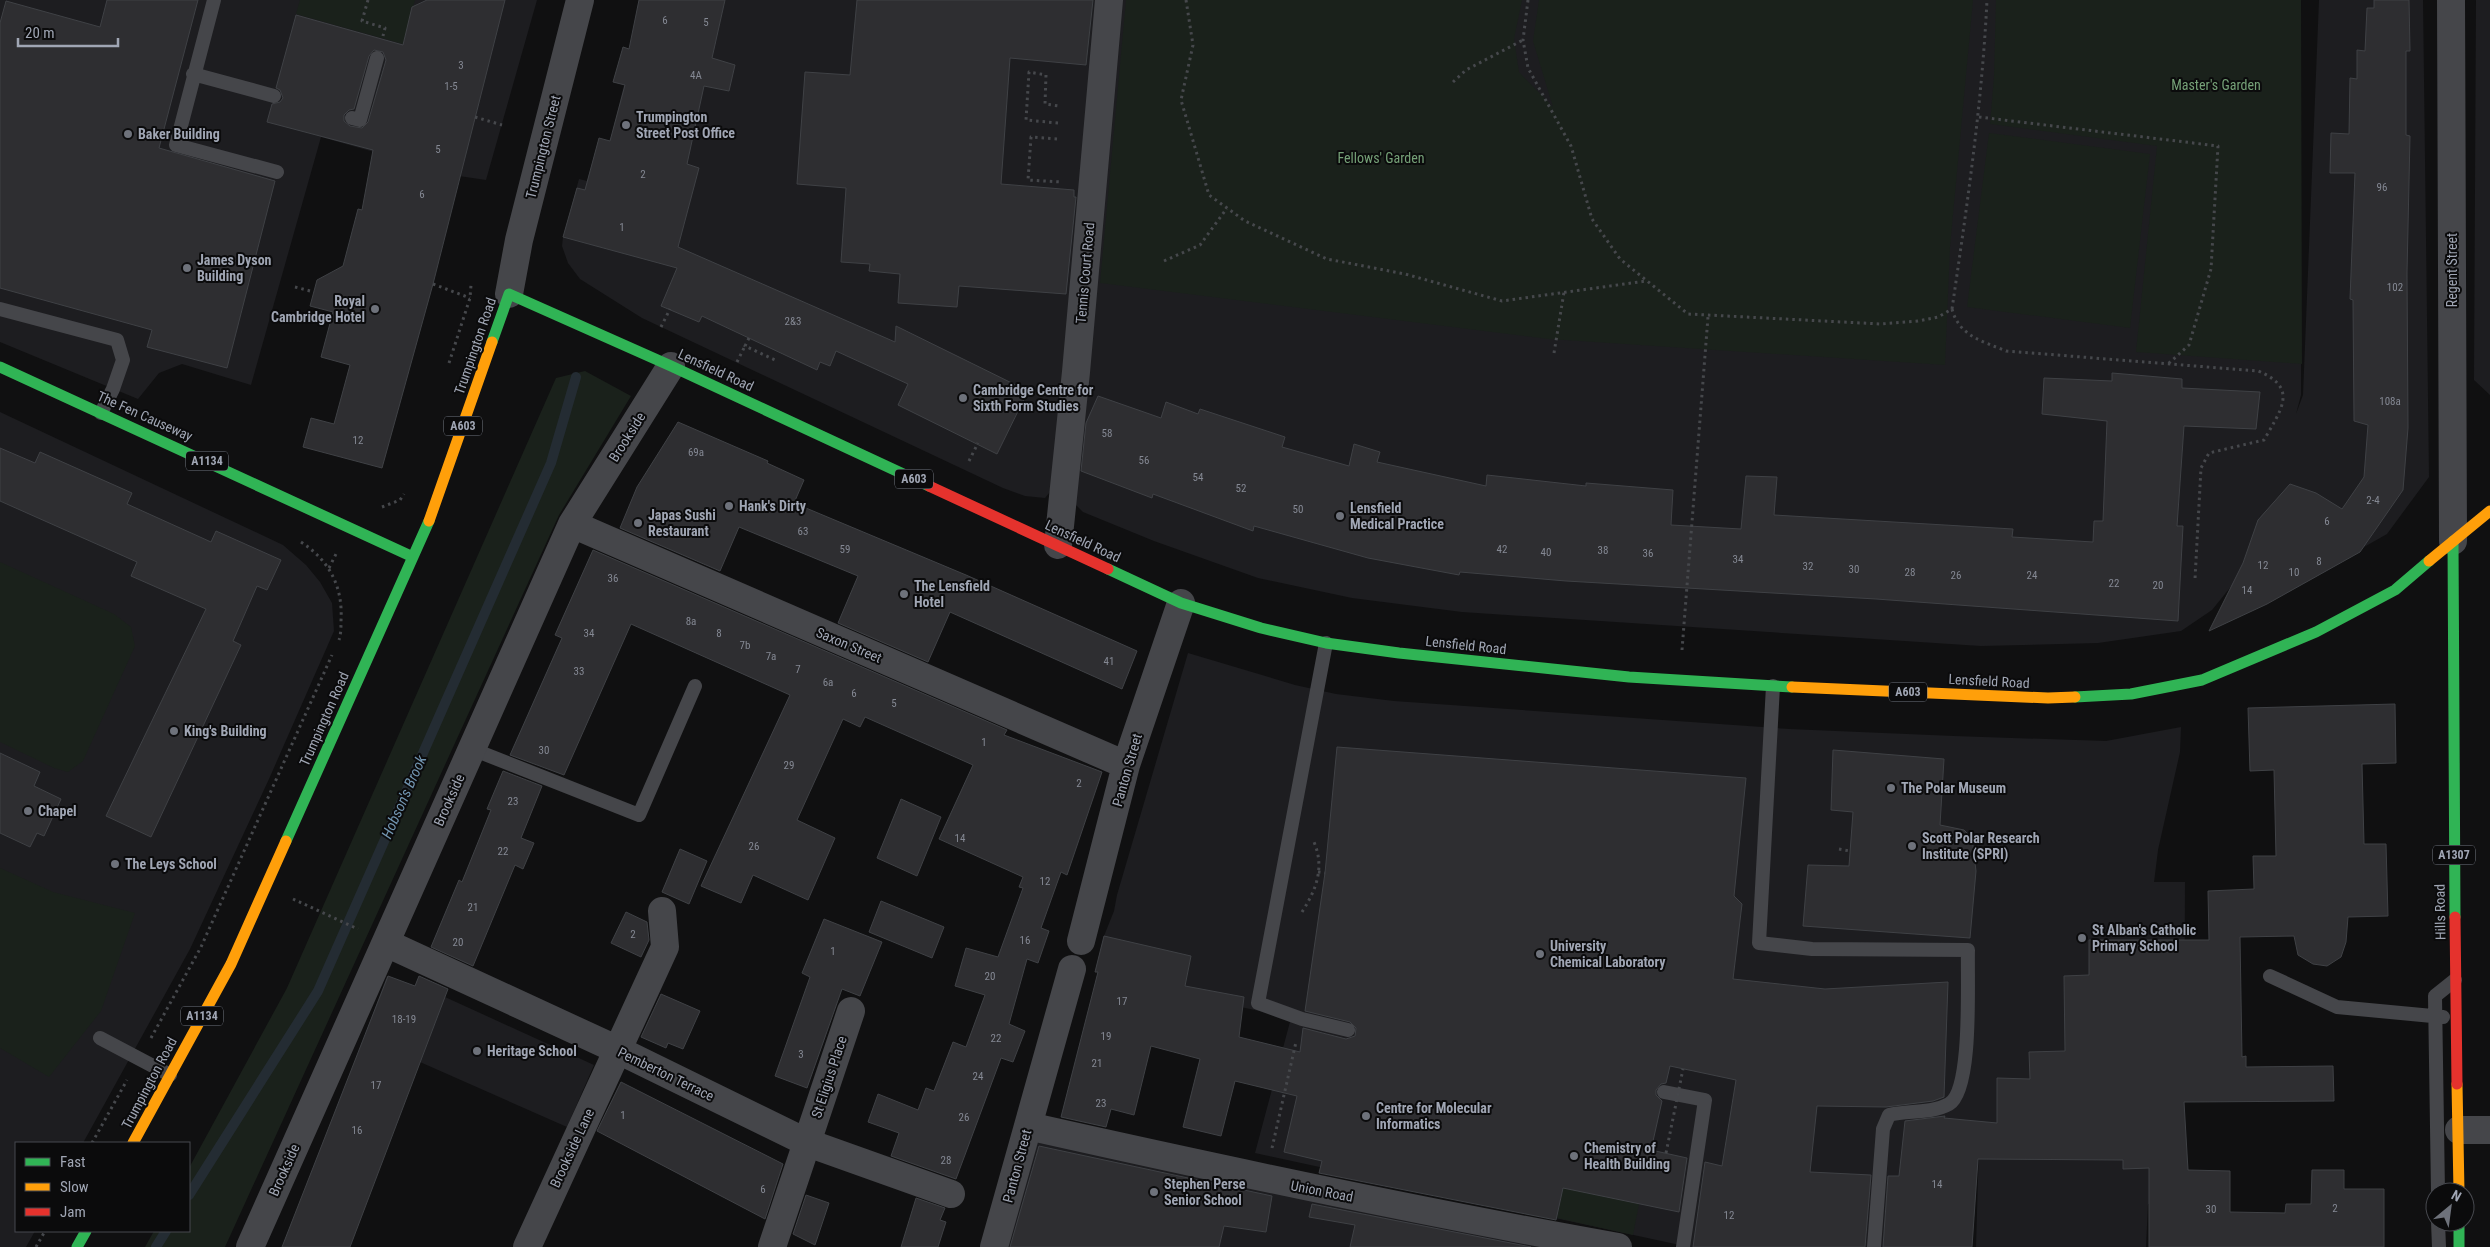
<svg xmlns="http://www.w3.org/2000/svg" width="2490" height="1247" viewBox="0 0 2490 1247" font-family="'Roboto Condensed',sans-serif">
	<style>
		.built { fill: #1d1d20 }
		.green { fill: #1a211b }
		.lines { fill: none; stroke-linecap: round; stroke-linejoin: round }
		.stream { stroke: #242c33; stroke-width: 10 }
		.building { fill: #2e2e31; stroke: #3f4145; fill-rule: evenodd }
		.path { stroke: #46484c; stroke-width: 3; stroke-dasharray: 2.5 4; stroke-linecap: butt }
		.lane { stroke: #45464a; stroke-width: 14 }
		.street { stroke: #45464a; stroke-width: 28 }
		.fast { stroke: #30b455; stroke-width: 11 }
		.slow { stroke: #ff9f0a; stroke-width: 11 }
		.jam { stroke: #e5322d; stroke-width: 11 }
		.path-bridge { stroke: #46484c; stroke-width: 3; stroke-dasharray: 2.5 4; stroke-linecap: butt }
		.poi-dot { fill: #6e727b; stroke: #0b0b0c; stroke-width: 2 }
		.labels { text-anchor: middle; stroke-width: 4; stroke-linejoin: round; paint-order: stroke }
		.number-label { font-size: 11px; fill: #848893 }
		.shield { fill: #0b0b0c; stroke: #737882; stroke-width: 1 }
		.shield-label { font-size: 12px; font-weight: bold; fill: #a0a6b4 }
		.park-label { font-size: 14px; fill: #75a077; stroke: #0b0b0c }
		.poi-label { font-size: 14px; font-weight: bold; fill: #a0a6b4; stroke: #0b0b0c; text-anchor: start }
		.street-label { font-size: 14px; fill: #a0a6b4; stroke: #0b0b0c }
		.water-label { font-size: 15px; font-style: italic; fill: #7396b2; stroke: #0b0b0c }
	</style>
	<rect width="100%" height="100%" fill="#101011"/>
	<!-- built -->
	<path class="built" d="M0,0h537l-51,180 -27,-4 -138,-39 -70,248 -69,-21 -23,9 -21,26 -138,-57z
		M639,0h460l-45,487 -9,11 -20,-2 -22,-8 -361,-170 -62,-39 -12,-16 -6,-17 1,-9 16,-58 8,2 12,-43 11,3 14,-56 -11,-3 10,-35 39,11z
		M1119,0h1182v395l-5,19 7,-19 16,-395h104l6,477 -42,57 -120,68 -23,-38 17,-51 -18,50 -10,21 -21,26 -31,21 -83,12 -117,3 -519,-34 -110,-14 -94,-20 -104,-37 -71,-29 -14,-14z
		M2476,0h14v395l-16,-15z
		M0,412l283,133 23,20 14,17 12,21 2,28 -65,148 -79,170 -107,194h-67v88h19l-9,16h-26z
		M1188,653l107,32 41,9 58,7 395,28 165,7 152,5 75,-14 -1,25 -22,98 -4,32h31l-1,223 6,101 -42,-2 -2,43h-170l3,-103 -7,103h-283l-434,-94 36,-135 -78,-17 -39,-14 -79,-15 9,-36 10,-25 3,-16z
		M387,976l58,21 149,68 -27,62 -147,-65 -57,-22z
		M1034,1138l515,109h-549z"/>
	<!-- green -->
	<path class="green" d="M300,0h115l-2,7 -3,1 1,4 -8,32 -107,-30z
		M1126,0h396l-8,39 5,33 34,35 -20,-66 6,-41h434l-23,247 -5,118 -396,-26 -449,-56z
		M1996,0h305l1,364 -166,-12 21,-206 -167,-22 4,-48z
		M1989,133l161,21 -20,174 -163,-21z
		M585,371l46,25 -72,119 -334,732h-80l9,-16h35v-63l98,-180 269,-610z
		M0,562l114,52 17,13 4,19 -52,115 -15,11 -14,-4 -54,-26z
		M0,868l53,24 82,21 -34,98 -52,66 -49,-29z
		M1563,1188l76,16 -6,31 -76,-17z"/>
	<g class="lines">
		<!-- stream -->
		<path class="stream" d="M189,1195l129,-204 233,-528 25,-86
			M156,1247l10,-16"/>
	</g>
	<!-- building -->
	<path class="building" d="M107,0h91l-39,148 116,33 -48,187 -80,-21 5,-17 -152,-42v-265l6,-22 94,26z
		M427,0h78l-72,284 -51,184 -79,-21 8,-29 23,6 16,-59 -29,-8 12,-45 -23,-6 7,-26 26,-14 15,-57 4,1 11,-60 -106,-28 5,-18 8,-2 3,-4 -3,-8 -4,-2 20,-73 107,30 9,-38zM374,50l9,2 3,8 -18,62 -6,6 -12,-2 -6,-5v-6l5,-5 5,-1 15,-53z
		M639,0h86l-13,58 23,7 -6,26 -25,-5 -17,78 12,4 -21,79 217,95 1,-16 132,65 -31,63 -99,-49 10,-21 -72,-33 -6,15 -10,-4 -3,8 -115,-54 -3,6 -38,-16 16,-38 -114,-31 14,-49 8,2 14,-52 11,3 15,-56 -12,-3 10,-35 6,2z
		M857,0h236l-7,65 -76,-7 -9,126 73,6v7h2l-10,97 -107,-8 -2,21 -59,-4 2,-29 -31,-3 1,-7 -29,-2 5,-74 -49,-4 8,-112 45,3z
		M2374,0h35l1,51h-4v84l4,1 -3,137 1,155 -5,62 -43,62 -93,52 -58,27 34,-68 15,-43 32,-36 26,9 26,16 22,-32 4,-52 -14,-4 -1,-121 -3,-1 5,-126h-25l1,-40 18,1 1,-56 7,1v-29l8,1 2,-43h7z
		M2112,373l70,6v9l78,4 -4,37 -72,-3 -7,100h6l-5,95 -302,-22 -310,-18 -106,-9 -1,3 -91,-17 -114,-32 -1,5 -100,-37 -1,4 -71,-27 5,-48 12,-27 63,22 5,-16 32,12 2,-5 85,28 -3,10 67,19 5,-22 26,8 -3,10 109,24 1,-11 99,11v-3l87,7 -2,35 70,4 5,-53 31,1 -3,38 239,14 -1,8 81,5 1,-21h9l4,-100 -65,-7 2,-36 68,3z
		M678,422l90,39 -1,2 37,17 -10,23 172,72 171,76 -15,38 -172,-77 -22,50 -90,-39 20,-47 -119,-49 -19,44 -100,-43 17,-41z
		M0,448l35,15 5,-11 92,41 -5,11 84,38 5,-11 65,29 -14,30 -10,-4 -24,55 8,4 -90,192 -45,-21 100,-207 -75,-33 6,-14 -137,-61z
		M593,550l414,180 -3,5 98,37 -35,103 -6,-3 -20,56 8,3 -11,32 -11,-4 -18,65 16,7 -12,31 -12,-4 -45,121 -65,-23 8,-23 -31,-11 10,-28 40,16 8,-22 8,3 19,-49 13,5 19,-52 -30,-9 11,-38 32,9 25,-69 -4,-1 4,-10 -84,-38 34,-74 -108,-48 -5,10 -17,-8 -46,101 38,18 -27,62 -55,-25 -12,28 -40,-17 89,-191 -159,-71 -67,151 -54,-20 52,-117 -7,-3z
		M2395,704l1,59 -34,1 2,80h22l2,72 -40,1 -2,25 -5,15 -14,9 -14,-2 -15,-9 -4,-19 -54,1 2,120 4,-1v11l87,-1 1,35 -150,1 4,68 42,1v41l55,1 1,-9h25l1,-34h32v19h40v58h-235v-79l-26,1v-9l-145,-1 -6,88h-89l5,-71h11l6,-55 40,-5 -1,2 53,5v-45l33,1 -1,-27 36,-1 -1,-75 25,-1v-35h120l-1,-49 46,-2 -1,-33h23l-2,-86 -24,1 -2,-63z
		M1337,747l409,31 -12,118 8,8 -9,75 92,10 123,-7 -4,115 -11,4 -47,6 -69,-1 -7,66 61,3 -6,72h-172l12,-85 17,4 14,-86 -66,-14 -4,17 -5,1 -5,6v5l6,6 -11,49 36,8 -8,54 -116,-24 -7,32 -237,-47 3,-12 -38,-9 13,-56 -62,-15 -14,55 -38,-9 17,-68 -49,-13 -17,69 -23,-6 -5,18 -45,-10 37,-145h-3l9,-36 87,20 -6,30 59,11 -5,40 61,15 3,-24 43,11 9,-3 1,-8 -6,-6 -45,-11 20,-138z
		M1833,750l111,9 -4,66 24,5 8,8 4,33 -6,67 -167,-12 5,-61 41,1 4,-54 -22,-2z
		M0,753l40,19 -6,14 27,13 -17,37 -7,-3 -7,14 -30,-14z
		M503,771l39,15 -21,52 13,5 -11,26 -8,-4 -42,101 -42,-19 28,-67 3,2 29,-72 -4,-1z
		M901,799l40,18 -24,59 -40,-18z
		M680,849l27,12 -18,43 -27,-12z
		M881,901l63,26 -12,31 -63,-26z
		M626,912l21,10 2,18 -8,17 -30,-14z
		M824,919l58,23 -22,54 -18,-7 -35,99 -32,-12 35,-99 -8,-4z
		M388,976l27,10 4,-10 29,13 -98,258h-68z
		M661,994l39,17 -17,38 -15,-6 -2,5 -25,-11z
		M621,1082l162,82 -18,55 -168,-88z
		M1039,1146l233,50 -6,36 -42,-6 -5,21h-209z
		M806,1195l23,8 -14,42 -22,-11z
		M916,1198l29,10 -5,12 6,2 -8,25h-37z
		M1312,1204l81,16 138,27h-181l5,-22 -46,-8z"/>
	<g class="lines">
		<!-- path -->
		<path class="path" d="M368,0l-6,21 23,7 -2,8
			M1186,0l7,45 -12,55 28,95 36,26 82,38 78,15 97,27 144,-20
			M1528,0l-5,40 5,28 43,78 21,73 28,40 68,55 193,10 37,-3 20,-4 14,-8c15,-103 30,-205 35,-309
			M1453,82l13,-12 57,-30
			M475,117l27,8
			M1979,117l239,29 -7,123 -22,76 -21,19
			M1058,123l-32,-3 3,-48 17,3 -1,29 14,2
			M1057,139l-26,-2 -3,43 33,2
			M1164,261l36,-16 27,-37
			M433,284l37,14
			M295,287l19,5
			M1952,309c7,27 30,32 54,42l252,20c42,17 22,40 6,69l-55,13 -8,15 -6,111
			M661,327l9,-18
			M749,338l-4,8 30,14
			M1554,353l10,-61
			M737,362l8,-16
			M449,363l21,-65 1,-13
			M969,461l9,-18
			M382,507l18,-7 4,-6
			M301,542c29,19 42,45 40,79 0,6 0,13 -2,19
			M329,568l7,-14
			M1682,650l26,-333
			M1839,849l11,2
			M1318,872l7,1
			M293,899l65,30
			M1302,912c14,-22 23,-44 12,-70
			M151,1038l50,-91 131,-292
			M92,1143l35,-63
			M1272,1148l24,-106
			M36,1247l9,-16"/>
		<!-- lane -->
		<path class="lane" d="M214,0l-38,145 101,27
			M193,74l81,22
			M352,118l8,2 17,-62
			M0,309l117,31 6,20 -10,29 -12,24
			M1326,643l-68,360 44,16 46,11
			M1773,686l-14,257 53,6 156,1c-1,29 5,140 -19,154 -18,10 -41,6 -60,11l-6,14 -9,118
			M472,749l167,66 56,-129
			M2270,976l67,31 106,10
			M100,1038l70,37
			M1664,1092l41,8 -22,147
			M2438,1192l-3,-196 20,-16
			M2438,1222l1,25"/>
		<!-- street -->
		<path class="street" d="M2451,0l2,541
			M509,294l10,-54 61,-240
			M572,524l554,241
			M1058,545l18,-173 33,-372
			M1081,941l45,-176 55,-162
			M386,943l232,107 190,93 143,51
			M1028,1126c196,44 392,86 590,121
			M2459,1130h31
			M250,1247l322,-723 99,-158
			M527,1247l138,-300 -3,-36
			M772,1247l79,-236
			M994,1247l78,-278"/>
		<!-- fast -->
		<path class="fast" d="M492,342l17,-48 162,72 258,120
			M0,367l413,190
			M2453,541l2,376
			M1108,569l73,34 80,25 65,15 73,10 230,24 163,10
			M2075,697l56,-3 71,-14 114,-48 79,-42 34,-29
			M286,841l143,-320
			M2459,1222v25
			M77,1247l9,-16"/>
		<!-- slow -->
		<path class="slow" d="M429,521l63,-179
			M2429,561l61,-50
			M1792,687l256,11 27,-1
			M2457,1084l2,108
			M133,1143l98,-179 55,-123"/>
		<!-- jam -->
		<path class="jam" d="M929,486l179,83
			M2455,917l2,167"/>
		<!-- path-bridge -->
		<path class="path-bridge" d="M1666,1153l17,-84"/>
	</g>
	<!-- markers -->
	<g class="poi-dot">
		<circle cx="626" cy="125" r="5"/>
		<circle cx="128" cy="134" r="5"/>
		<circle cx="187" cy="268" r="5"/>
		<circle cx="375" cy="309" r="5"/>
		<circle cx="963" cy="398" r="5"/>
		<circle cx="729" cy="506" r="5"/>
		<circle cx="1340" cy="516" r="5"/>
		<circle cx="638" cy="523" r="5"/>
		<circle cx="904" cy="594" r="5"/>
		<circle cx="174" cy="731" r="5"/>
		<circle cx="1891" cy="788" r="5"/>
		<circle cx="28" cy="811" r="5"/>
		<circle cx="1912" cy="846" r="5"/>
		<circle cx="115" cy="864" r="5"/>
		<circle cx="2082" cy="938" r="5"/>
		<circle cx="1540" cy="954" r="5"/>
		<circle cx="477" cy="1051" r="5"/>
		<circle cx="1366" cy="1116" r="5"/>
		<circle cx="1574" cy="1156" r="5"/>
		<circle cx="1154" cy="1192" r="5"/>
	</g>
	<g class="labels">
		<!-- number labels -->
		<g class="number-label">
			<text x="665" y="24">6</text>
			<text x="706" y="26">5</text>
			<text x="461" y="69">3</text>
			<text x="696" y="79">4A</text>
			<text x="451" y="90">1-5</text>
			<text x="438" y="153">5</text>
			<text x="643" y="178">2</text>
			<text x="2382" y="191">96</text>
			<text x="422" y="198">6</text>
			<text x="622" y="231">1</text>
			<text x="2395" y="291">102</text>
			<text x="793" y="325">2&amp;3</text>
			<text x="2390" y="405">108a</text>
			<text x="1107" y="437">58</text>
			<text x="358" y="444">12</text>
			<text x="696" y="456">69a</text>
			<text x="1144" y="464">56</text>
			<text x="1198" y="481">54</text>
			<text x="1241" y="492">52</text>
			<text x="2373" y="504">2-4</text>
			<text x="1298" y="513">50</text>
			<text x="2327" y="525">6</text>
			<text x="803" y="535">63</text>
			<text x="845" y="553">59</text>
			<text x="1502" y="553">42</text>
			<text x="1603" y="554">38</text>
			<text x="1546" y="556">40</text>
			<text x="1648" y="557">36</text>
			<text x="1738" y="563">34</text>
			<text x="2319" y="565">8</text>
			<text x="2263" y="569">12</text>
			<text x="1808" y="570">32</text>
			<text x="1854" y="573">30</text>
			<text x="1910" y="576">28</text>
			<text x="2294" y="576">10</text>
			<text x="1956" y="579">26</text>
			<text x="2032" y="579">24</text>
			<text x="613" y="582">36</text>
			<text x="2114" y="587">22</text>
			<text x="2158" y="589">20</text>
			<text x="2247" y="594">14</text>
			<text x="691" y="625">8a</text>
			<text x="589" y="637">34</text>
			<text x="719" y="637">8</text>
			<text x="745" y="649">7b</text>
			<text x="771" y="660">7a</text>
			<text x="1109" y="665">41</text>
			<text x="798" y="673">7</text>
			<text x="579" y="675">33</text>
			<text x="828" y="686">6a</text>
			<text x="854" y="697">6</text>
			<text x="894" y="707">5</text>
			<text x="984" y="746">1</text>
			<text x="544" y="754">30</text>
			<text x="789" y="769">29</text>
			<text x="1079" y="787">2</text>
			<text x="513" y="805">23</text>
			<text x="960" y="842">14</text>
			<text x="754" y="850">26</text>
			<text x="503" y="855">22</text>
			<text x="1045" y="885">12</text>
			<text x="473" y="911">21</text>
			<text x="633" y="938">2</text>
			<text x="1025" y="944">16</text>
			<text x="458" y="946">20</text>
			<text x="833" y="955">1</text>
			<text x="990" y="980">20</text>
			<text x="1122" y="1005">17</text>
			<text x="404" y="1023">18-19</text>
			<text x="1106" y="1040">19</text>
			<text x="996" y="1042">22</text>
			<text x="801" y="1058">3</text>
			<text x="1097" y="1067">21</text>
			<text x="978" y="1080">24</text>
			<text x="376" y="1089">17</text>
			<text x="1101" y="1107">23</text>
			<text x="623" y="1119">1</text>
			<text x="964" y="1121">26</text>
			<text x="357" y="1134">16</text>
			<text x="946" y="1164">28</text>
			<text x="1937" y="1188">14</text>
			<text x="763" y="1193">6</text>
			<text x="2335" y="1212">2</text>
			<text x="2211" y="1213">30</text>
			<text x="1729" y="1219">12</text>
		</g>
		<!-- shield labels -->
		<g class="shield">
			<rect x="444" y="416.5" width="38" height="19" rx="4"/>
			<rect x="186" y="451.5" width="42" height="19" rx="4"/>
			<rect x="895" y="469.5" width="38" height="19" rx="4"/>
			<rect x="1889" y="682.5" width="38" height="19" rx="4"/>
			<rect x="2433" y="845.5" width="42" height="19" rx="4"/>
			<rect x="181" y="1006.5" width="42" height="19" rx="4"/>
		</g>
		<g class="shield-label">
			<text x="463" y="430">A603</text>
			<text x="207" y="465">A1134</text>
			<text x="914" y="483">A603</text>
			<text x="1908" y="696">A603</text>
			<text x="2454" y="859">A1307</text>
			<text x="202" y="1020">A1134</text>
		</g>
		<!-- park labels -->
		<g class="park-label">
			<text x="2216" y="90">Master's Garden</text>
			<text x="1381" y="163">Fellows' Garden</text>
		</g>
		<!-- poi labels -->
		<g class="poi-label">
			<text x="636" y="122">Trumpington<tspan x="636" dy="16">Street Post Office</tspan></text>
			<text x="138" y="139">Baker Building</text>
			<text x="197" y="265">James Dyson<tspan x="197" dy="16">Building</tspan></text>
			<text x="365" y="306" text-anchor="end">Royal<tspan x="365" dy="16">Cambridge Hotel</tspan></text>
			<text x="973" y="395">Cambridge Centre for<tspan x="973" dy="16">Sixth Form Studies</tspan></text>
			<text x="739" y="511">Hank's Dirty</text>
			<text x="1350" y="513">Lensfield<tspan x="1350" dy="16">Medical Practice</tspan></text>
			<text x="648" y="520">Japas Sushi<tspan x="648" dy="16">Restaurant</tspan></text>
			<text x="914" y="591">The Lensfield<tspan x="914" dy="16">Hotel</tspan></text>
			<text x="184" y="736">King's Building</text>
			<text x="1901" y="793">The Polar Museum</text>
			<text x="38" y="816">Chapel</text>
			<text x="1922" y="843">Scott Polar Research<tspan x="1922" dy="16">Institute (SPRI)</tspan></text>
			<text x="125" y="869">The Leys School</text>
			<text x="2092" y="935">St Alban's Catholic<tspan x="2092" dy="16">Primary School</tspan></text>
			<text x="1550" y="951">University<tspan x="1550" dy="16">Chemical Laboratory</tspan></text>
			<text x="487" y="1056">Heritage School</text>
			<text x="1376" y="1113">Centre for Molecular<tspan x="1376" dy="16">Informatics</tspan></text>
			<text x="1584" y="1153">Chemistry of<tspan x="1584" dy="16">Health Building</tspan></text>
			<text x="1164" y="1189">Stephen Perse<tspan x="1164" dy="16">Senior School</tspan></text>
		</g>
		<!-- street labels -->
		<g class="street-label">
			<text transform="translate(543 147) rotate(-76)" y="5">Trumpington Street</text>
			<text transform="translate(2452 270) rotate(-90)" y="5">Regent Street</text>
			<text transform="translate(1085 273) rotate(-85)" y="5">Tennis Court Road</text>
			<text transform="translate(475 346) rotate(-71)" y="5">Trumpington Road</text>
			<text transform="translate(716 370) rotate(25)" y="5">Lensfield Road</text>
			<text transform="translate(145 416) rotate(24)" y="5">The Fen Causeway</text>
			<text transform="translate(627 437) rotate(-58)" y="5">Brookside</text>
			<text transform="translate(1083 541) rotate(25)" y="5">Lensfield Road</text>
			<text transform="translate(849 645) rotate(23)" y="5">Saxon Street</text>
			<text transform="translate(1466 645) rotate(6)" y="5">Lensfield Road</text>
			<text transform="translate(1989 681) rotate(3)" y="5">Lensfield Road</text>
			<text transform="translate(324 719) rotate(-66)" y="5">Trumpington Road</text>
			<text transform="translate(1127 770) rotate(-74)" y="5">Panton Street</text>
			<text transform="translate(449 800) rotate(-66)" y="5">Brookside</text>
			<text transform="translate(2440 912) rotate(-91)" y="5">Hills Road</text>
			<text transform="translate(666 1074) rotate(26)" y="5">Pemberton Terrace</text>
			<text transform="translate(829 1077) rotate(-72)" y="5">St Eligius Place</text>
			<text transform="translate(149 1083) rotate(-62)" y="5">Trumpington Road</text>
			<text transform="translate(572 1148) rotate(-65)" y="5">Brookside Lane</text>
			<text transform="translate(1017 1166) rotate(-75)" y="5">Panton Street</text>
			<text transform="translate(284 1170) rotate(-66)" y="5">Brookside</text>
			<text transform="translate(1322 1191) rotate(11)" y="5">Union Road</text>
		</g>
		<!-- water labels -->
		<g class="water-label">
			<text transform="translate(404 797) rotate(-66)" y="5">Hobson's Brook</text>
		</g>
	</g>
	<!-- legend -->
	<rect x="15" y="1142" width="175" height="90" fill="#0b0b0c" stroke="#47494f"/>
	<rect x="25" y="1158" width="25" height="8" fill="#30b455" stroke="#47494f"/>
	<text x="60" y="1167" font-size="15" fill="#a0a6b4">Fast</text>
	<rect x="25" y="1183" width="25" height="8" fill="#ff9f0a" stroke="#47494f"/>
	<text x="60" y="1192" font-size="15" fill="#a0a6b4">Slow</text>
	<rect x="25" y="1208" width="25" height="8" fill="#e5322d" stroke="#47494f"/>
	<text x="60" y="1217" font-size="15" fill="#a0a6b4">Jam</text>
	<!-- north arrow -->
	<g transform="translate(2450 1207) rotate(29)"><circle r="24" fill="#0b0b0c" stroke="#47494f"/>
	<path d="M0-4L9 19L0 12L-9 19Z" fill="#6e727b"/>
	<text y="-8" font-size="14" font-weight="bold" text-anchor="middle" fill="#a0a6b4">N</text>
	</g>
	<!-- scale -->
	<path d="M18 38v8h100v-8" fill="none" stroke="#a0a6b4" stroke-width="2.5"/>
	<text x="25" y="38" font-size="15" fill="#a0a6b4" stroke="#0b0b0c" stroke-width="4" paint-order="stroke">20 m</text>
</svg>
